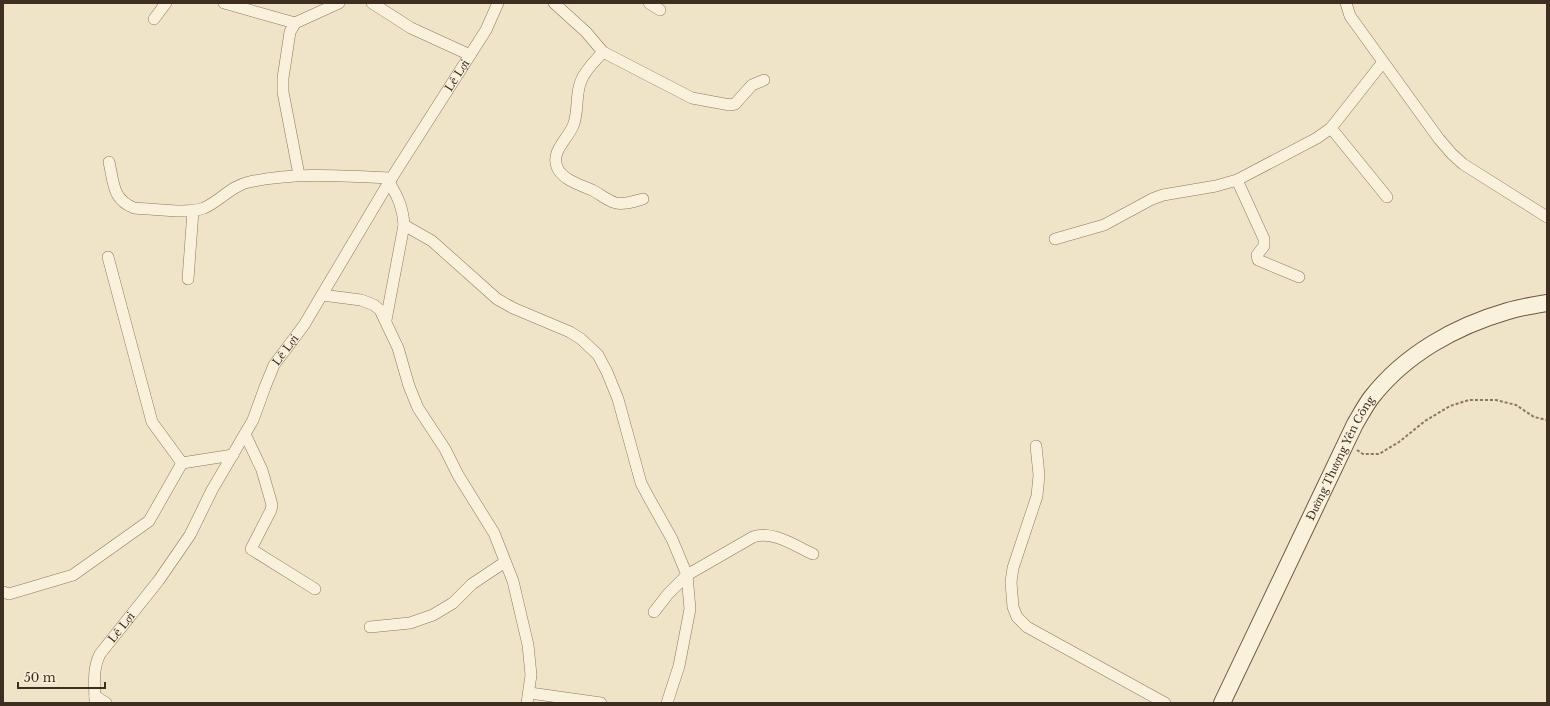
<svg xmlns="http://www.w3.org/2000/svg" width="1550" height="706" viewBox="0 0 1550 706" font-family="'Libre Baskerville',serif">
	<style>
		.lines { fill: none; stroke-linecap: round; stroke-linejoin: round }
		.minor-casing { stroke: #8d765c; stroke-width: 12 }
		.secondary-casing { stroke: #6f573f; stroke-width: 18 }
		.path { stroke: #8d765c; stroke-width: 2; stroke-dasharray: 3 2; stroke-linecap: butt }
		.minor { stroke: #faf1dc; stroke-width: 11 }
		.secondary { stroke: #faf1dc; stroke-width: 16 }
		.labels { text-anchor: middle; stroke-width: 4; stroke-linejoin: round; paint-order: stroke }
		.street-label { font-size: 11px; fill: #3d2e20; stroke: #f7eed8 }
	</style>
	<rect width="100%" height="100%" fill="#f0e4c8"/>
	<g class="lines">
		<!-- minor casing -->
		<g class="minor-casing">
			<g id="minor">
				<path d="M224,3l71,20"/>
				<path d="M372,3l39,25 59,27"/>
				<path d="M554,3l32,29 17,20 89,46 38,7 5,-1 17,-19 12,-5"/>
				<path d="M649,3l11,7"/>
				<path d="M1346,3l4,13 89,123 13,15 11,10 84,53"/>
				<path d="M154,19l12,-16"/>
				<path d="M603,52c-8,9 -18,18 -22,29 -6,14 -2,31 -8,45 -6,14 -22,25 -16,41 5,13 24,18 35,23 8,4 16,11 24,13 9,2 19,-2 27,-4"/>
				<path d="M1331,128l56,69"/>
				<path d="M109,162c5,21 3,37 25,46 19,1 54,6 70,0 16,-7 27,-22 45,-26 47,-10 95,-6 143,-4"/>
				<path d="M299,175l-16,-83v-14l7,-46 5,-9 44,-20"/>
				<path d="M1237,180l27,59v7l-7,9 1,5 41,17"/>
				<path d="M404,225l28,16 65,58 16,9 57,24 11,7 17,16 9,17 11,27 23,84 8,15 23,41 15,36 3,34 -11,57 -12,37"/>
				<path d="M1055,239l49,-14 48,-26 11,-4 53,-9 21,-6 80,-42 14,-10 52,-66"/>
				<path d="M108,257l44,165 30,41"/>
				<path d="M188,279l5,-68"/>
				<path d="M322,295l39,5 13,5 6,5 18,38 11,38 9,22 27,41 13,26 36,58 19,48 15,64 3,30 -4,28"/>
				<path d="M386,320l18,-95c-1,-17 -6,-28 -15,-43"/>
				<path d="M245,434l17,36 10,35 -1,5 -20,39 64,40"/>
				<path d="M1036,446l3,29 -2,21 -24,72 -2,14 2,25 4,10 10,10 138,76"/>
				<path d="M3,592l6,2 64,-19 76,-54 33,-58 51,-8"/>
				<path d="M654,612l14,-18 19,-19 66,-38c20,-7 42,9 60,17"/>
				<path d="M370,627l40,-4 23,-8 20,-12 19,-19 33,-22"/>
				<path d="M530,693l71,10"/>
				<path d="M95,696l11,7"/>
				<path id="s1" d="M95,703c0,-17 -3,-33 5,-49l59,-74 31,-45 22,-45 41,-70 12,-33 9,-22 30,-40 85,-143 97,-152 12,-27"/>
			</g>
		</g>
		<!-- secondary casing -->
		<g class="secondary-casing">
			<g id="secondary">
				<path id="s2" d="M1222,703l133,-279c5,-8 10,-18 16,-26 34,-44 85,-72 137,-87 13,-4 26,-6 39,-8"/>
			</g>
		</g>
		<!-- path -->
		<path class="path" d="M1357,450l6,4h16l20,-12 26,-21 25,-15 19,-6h27l20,5 18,12 13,3"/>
		<!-- minor -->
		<use href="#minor" class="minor"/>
		<!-- secondary -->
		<use href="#secondary" class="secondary"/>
	</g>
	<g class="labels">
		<!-- street labels -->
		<g class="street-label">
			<text dy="4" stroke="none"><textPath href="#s1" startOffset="732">Lê Lợi</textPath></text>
			<text dy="4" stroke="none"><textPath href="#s1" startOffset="408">Lê Lợi</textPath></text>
			<text dy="4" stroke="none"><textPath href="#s2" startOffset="272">Đường Thượng Yên Công</textPath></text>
			<text dy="4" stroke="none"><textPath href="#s1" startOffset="84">Lê Lợi</textPath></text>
		</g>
	</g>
	<!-- border -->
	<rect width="1550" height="706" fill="none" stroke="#3d2e20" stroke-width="8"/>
	<!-- scale -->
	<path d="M18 682v6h87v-6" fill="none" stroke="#3d2e20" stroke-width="2"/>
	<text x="24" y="682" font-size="12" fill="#3d2e20" stroke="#f7eed8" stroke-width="3" paint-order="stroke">50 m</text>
</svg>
